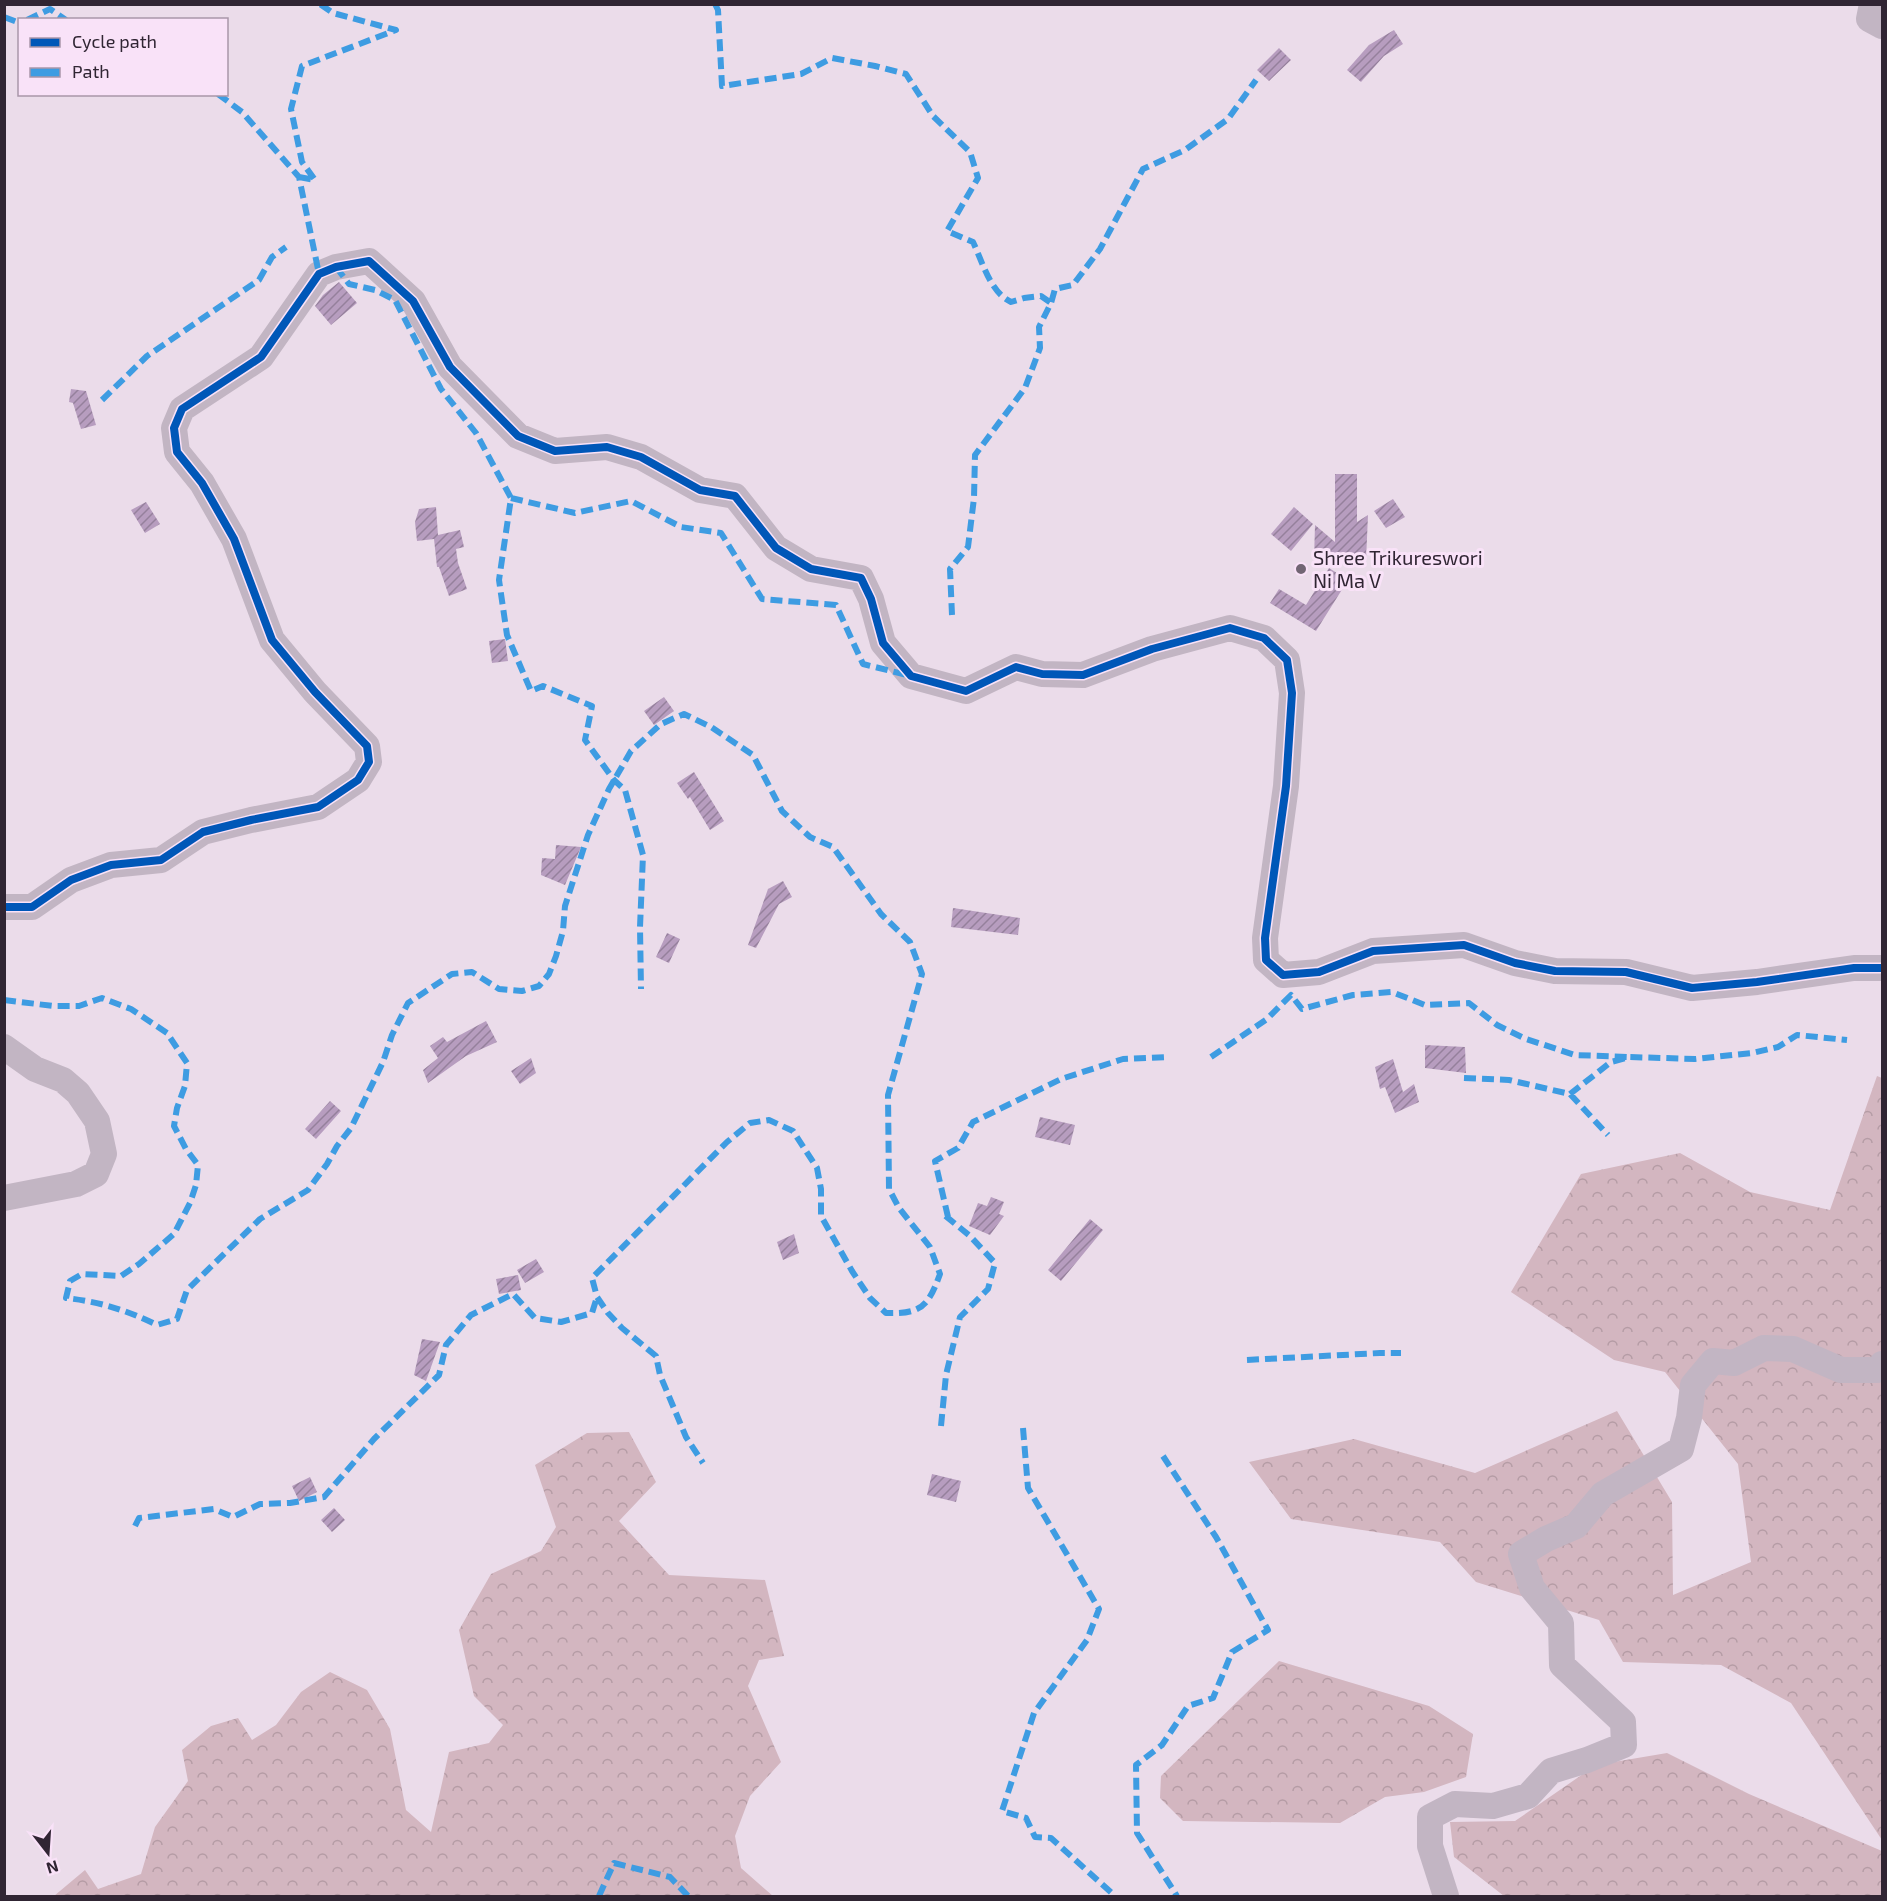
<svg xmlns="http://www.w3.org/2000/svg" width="1887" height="1901" viewBox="0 0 1887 1901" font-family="'Exo 2',sans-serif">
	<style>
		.forest { fill: url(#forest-crowns) }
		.building { fill: url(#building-hatch) }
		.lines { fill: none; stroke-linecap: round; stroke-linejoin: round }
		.minor { stroke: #c2b5c3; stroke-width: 26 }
		.quiet { stroke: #3e9ce2; stroke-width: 6; stroke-dasharray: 12 6; stroke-linecap: butt }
		.cycleway-casing { stroke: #f9e2f8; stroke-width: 11 }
		.cycleway { stroke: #0057b8; stroke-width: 8 }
		.poi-dot { fill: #716573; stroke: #f9e2f8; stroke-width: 2 }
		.labels { text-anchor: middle; stroke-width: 6; stroke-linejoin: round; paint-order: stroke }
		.poi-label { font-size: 20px; fill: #302533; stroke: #f9e2f8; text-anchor: start }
	</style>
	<defs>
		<pattern id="forest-crowns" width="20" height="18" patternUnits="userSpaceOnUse" patternTransform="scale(1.5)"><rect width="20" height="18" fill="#d3b6c0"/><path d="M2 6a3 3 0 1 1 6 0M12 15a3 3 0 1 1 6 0" fill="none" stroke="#b59ca5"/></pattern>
		<pattern id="building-hatch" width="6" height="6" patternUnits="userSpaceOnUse" patternTransform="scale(1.5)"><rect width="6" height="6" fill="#b79dbf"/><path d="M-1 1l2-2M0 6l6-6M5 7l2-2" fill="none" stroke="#95809c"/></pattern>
	</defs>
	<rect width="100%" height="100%" fill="#ebdcea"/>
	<!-- forest -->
	<path class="forest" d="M1877,1076l5,2v762l-91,-137 -70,-38 -98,-3 -24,-42 -123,-38 -36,-40 -149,-23 -42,-57 105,-23 121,34 142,-62 55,91 1,93 78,-33 -13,-98 -73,-92 -51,-12 -103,-68 70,-118 99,-21 70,39 80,18z
		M629,1432l27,50 -37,39 50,54 96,5 19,76 -25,4 -11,26 33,76 -31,34 -15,40 6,32 32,28h-719l31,-26 13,19 43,-15 14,-47 33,-46 -6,-31 29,-24 27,-8 14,22 24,-15 25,-33 29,-20 37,18 23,39 16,81 25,22 18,-80 40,-9 14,-18 -29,-29 -15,-66 32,-56 50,-23 15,-24 -21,-62 52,-32z
		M1279,1661l150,45 44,28 -7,43 -42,15 -39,5 -45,26 -157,-2 -23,-23 1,-22z
		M1667,1753l82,41 133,57v45h-378l-50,-39 -4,-35 65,-1 81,-56z"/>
	<!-- building -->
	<path class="building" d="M1394,30l9,14 -19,12 -23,26 -14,-12 22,-25z
		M1279,48l12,12 -22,21 -12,-11z
		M339,282l18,21 -26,22 -16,-19 8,-11z
		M71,389l15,2 10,34 -15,4 -8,-26 -4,-1z
		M1335,474h22v48l11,-7 -2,46 -52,-1 1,-35 20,17z
		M1393,499l12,18 -19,11 -12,-17z
		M146,502l14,22 -15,9 -14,-23z
		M436,507l2,28 22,-5 4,17 -8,2 2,14 9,26 -18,7 -10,-29h-2l-3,-28 -17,2 -2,-19 4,-13z
		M1294,507l19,17 -22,27 -20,-17z
		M1329,568l19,12 -32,51 -46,-28 9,-14 27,16z
		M505,639l3,22 -16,2 -3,-22z
		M664,697l10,14 -20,14 -10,-14z
		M694,772l30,49 -14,9 -20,-33 -2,2 -11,-16z
		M556,845l25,2 -16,38 -24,-10 1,-17 13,1z
		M783,881l9,16 -13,7 -23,44 -8,-3 20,-56z
		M953,908l67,10 -2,17 -67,-8z
		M667,933l13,6 -11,24 -13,-6z
		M486,1021l11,21 -31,14 -38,27 -5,-13 15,-12 -8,-12 13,-9 4,5z
		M1425,1045l40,2 1,26 -41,-5z
		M531,1058l5,15 -16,11 -9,-13z
		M1393,1059l10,33 11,-8 5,18 -24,11 -10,-26 -5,2 -5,-22z
		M330,1101l11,10 -25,28 -11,-10z
		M1040,1117l35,8 -5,20 -35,-8z
		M991,1197l13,5 -5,12 5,2 -14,19 -21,-9 9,-23 9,3z
		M1090,1219l13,11 -42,51 -13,-11z
		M794,1234l5,19 -16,7 -6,-18z
		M536,1259l8,13 -19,11 -8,-13z
		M518,1275l3,15 -22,4 -3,-15z
		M422,1339l18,3 -14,39 -12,-6z
		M932,1474l29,7 -5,21 -29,-7z
		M310,1477l7,15 -18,9 -7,-15z
		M334,1508l11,12 -13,12 -11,-12z"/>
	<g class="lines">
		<!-- minor -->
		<path class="minor" d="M1872,4l-3,15 13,7
			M4,907h28l39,-27 40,-15 50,-5 42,-28 48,-12 67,-13 40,-27 11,-18 -2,-16 -52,-54 -43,-52 -38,-101 -32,-56 -25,-31 -3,-24 8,-19 79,-52 58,-83 17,-7 33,-6 44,40 37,66 68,69 37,15 52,-4 34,10 59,33 35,6 41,52 35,21 50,9 10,21 12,44 28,33 55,15 50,-24 26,7 41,1 69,-26 78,-21 34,10 23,22 5,33 -6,93 -21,152 1,22 17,15 36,-3 54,-21 91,-6 51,18 40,8 71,1 66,16 65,-6 97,-14h28
			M4,1047l31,22 28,11 15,13 19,28 7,33 -8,20 -20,10 -72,14
			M1446,1896l-16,-50v-29l25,-13 38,2 35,-10 23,-25 36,-11 37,-15 -1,-23 -61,-57 -1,-42 -29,-35 -11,-34 25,-15 30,-13 27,-32 78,-45 8,-31 4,-33 20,-24 21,2 30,-15 29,1 48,21h36l5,-6"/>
		<!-- quiet -->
		<path class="quiet" d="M715,4l3,6 4,76 79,-12 31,-16 43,8 31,8 27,42 37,36 8,26 -31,53 26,11c10,21 17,50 38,60l13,-4 17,-2 10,7
			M4,17l16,6
			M27,20l23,-11 16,11
			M218,94l24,18 57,65 20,97
			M299,177l16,3 -13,-18 -11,-53 11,-43 94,-36 -63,-17 -13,-9
			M336,267l13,17 26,6 20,10 46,89 35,44 35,65 -12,82 8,55 24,56 12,-5 49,20 -7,34 29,40 11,10 18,65 -3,72 1,62
			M102,400l45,-44 112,-76 13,-23 14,-10
			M511,498l64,15 56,-12 50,26 40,6 41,66 74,6 27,59 48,12
			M952,615l-2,-46 18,-22 6,-49 1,-43 50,-67 15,-40 -1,-21 12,-24 4,-14 18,-4 27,-36 43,-80 42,-19 43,-31 28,-39
			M4,1000l49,6h26l23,-8 29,11 36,24 20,30 -2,23 -8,22 -3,18 12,23 12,16 -2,20 -6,18 -16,31 -35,30 -18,12 -39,-2 -12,7 -4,17c35,4 60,12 91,27l20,-6 10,-29 73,-71 48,-29 19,-26 10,-18 14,-18 32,-66 9,-27 16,-32 44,-29 20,-2 27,17 23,2 17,-5 10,-12 7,-18 7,-25 2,-25 23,-71 21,-46 22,-38 30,-27 23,-10 27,13 42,28 29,56 28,26 23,10 48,67 29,28 12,32 -34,121 1,94 10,19 31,39 10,27c-12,33 -19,40 -54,39l-16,-15 -18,-27 -31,-55v-27l-4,-21 -24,-37 -24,-11 -19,3 -23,19 -135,136 5,19 11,16 14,15 34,28 4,19 26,62 17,26
			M1211,1057l56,-38 24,-24 11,14 51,-14 39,-3 33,13 44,-2 28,22 29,14 49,16 55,2
			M1464,1078l45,2 61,14 38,41
			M1570,1094l41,-32 19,-5 65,2 57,-6 26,-6 19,-12 50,5
			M948,1217l-13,-56 23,-13 15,-26 88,-43 62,-20 44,-2
			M1247,1360l133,-7h21
			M941,1426l5,-51 14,-58 28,-28 7,-26 -25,-27 -28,-23
			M1023,1428l5,60 71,121 -12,31 -53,73 -32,98 24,7 9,19 16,1 64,58
			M1163,1456l53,81 52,93 -36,22 -19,46 -25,8 -26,39 -26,20 1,68 40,63
			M135,1526l4,-8 75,-9 19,8 27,-13 30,-1 34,-6 50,-58 65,-64 7,-30 25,-30 42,-21 22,24 26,4 31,-9 5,-16
			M599,1896l15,-33 56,14 18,19"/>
		<!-- cycleway casing -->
		<g class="cycleway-casing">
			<path id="cycleway" d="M4,907h28l39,-27 40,-15 50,-5 42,-28 48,-12 67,-13 40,-27 11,-18 -2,-16 -52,-54 -43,-52 -38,-101 -32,-56 -25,-31 -3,-24 8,-19 79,-52 58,-83 17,-7 33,-6 44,40 37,66 68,69 37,15 52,-4 34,10 59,33 35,6 41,52 35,21 50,9 10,21 12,44 28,33 55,15 50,-24 26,7 41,1 69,-26 78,-21 34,10 23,22 5,33 -6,93 -21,152 1,22 17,15 36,-3 54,-21 91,-6 51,18 40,8 71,1 66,16 65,-6 97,-14h28"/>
		</g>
		<!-- cycleway -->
		<use href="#cycleway" class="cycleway"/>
	</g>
	<!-- markers -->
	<circle class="poi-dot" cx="1301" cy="569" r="6"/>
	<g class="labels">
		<!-- poi labels -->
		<g class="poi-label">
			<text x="1313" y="565">Shree Trikureswori<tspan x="1313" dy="23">Ni Ma V</tspan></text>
		</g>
	</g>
	<!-- border -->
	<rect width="1887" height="1901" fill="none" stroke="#302533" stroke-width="12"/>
	<!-- legend -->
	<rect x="18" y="18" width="210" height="78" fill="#f9e2f8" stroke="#a996a9" stroke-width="1.5"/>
	<rect x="30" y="38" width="30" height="9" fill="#0057b8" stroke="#a996a9" stroke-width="1.5"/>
	<text x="72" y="48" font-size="18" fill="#302533">Cycle path</text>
	<rect x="30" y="68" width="30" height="9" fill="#3e9ce2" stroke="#a996a9" stroke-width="1.5"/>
	<text x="72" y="78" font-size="18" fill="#302533">Path</text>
	<!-- north arrow -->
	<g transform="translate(48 1853) rotate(163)" stroke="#f9e2f8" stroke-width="4.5" paint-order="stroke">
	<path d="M0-4.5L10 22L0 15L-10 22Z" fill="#302533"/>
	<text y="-9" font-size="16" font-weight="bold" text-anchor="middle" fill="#302533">N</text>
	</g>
</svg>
